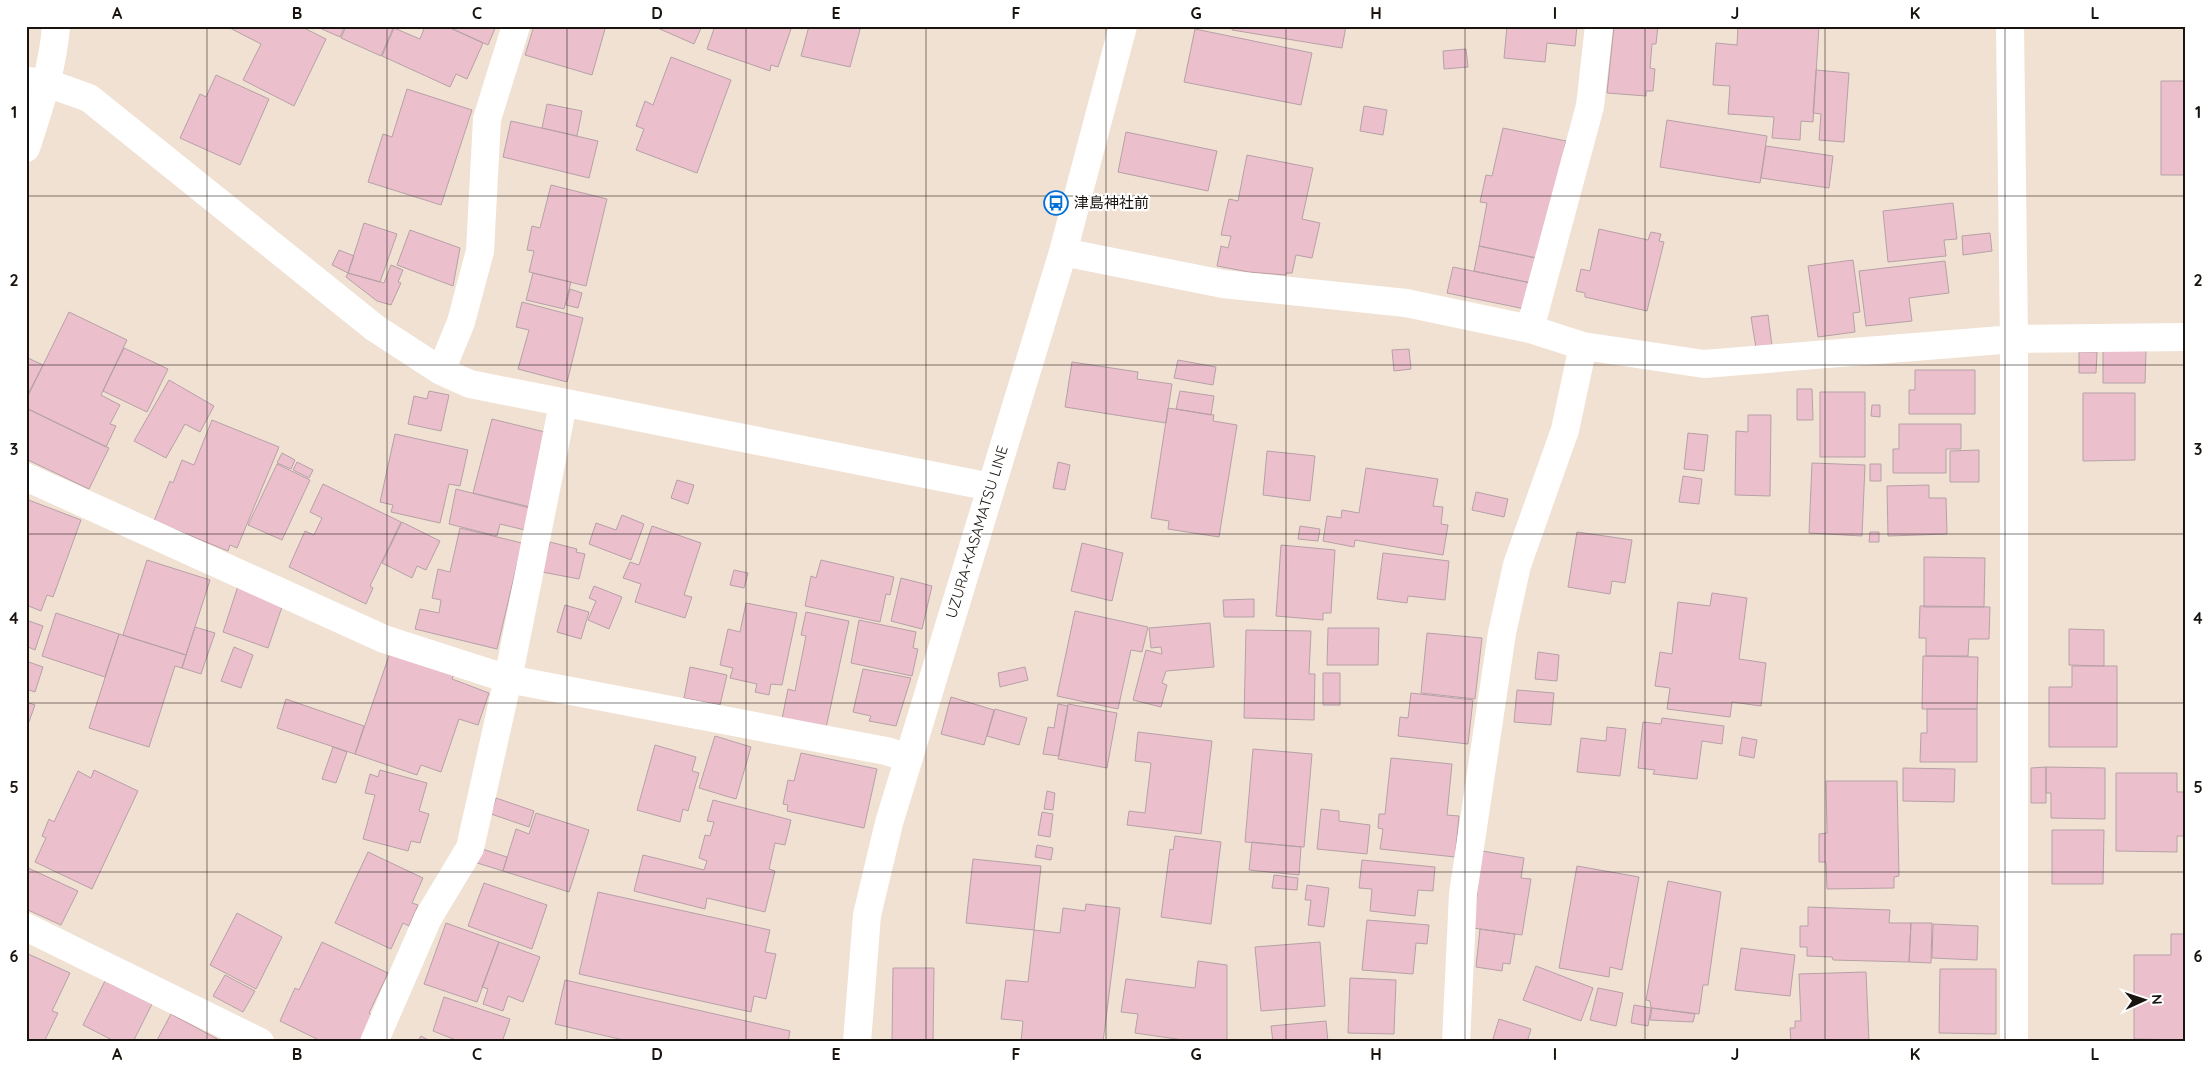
<svg xmlns="http://www.w3.org/2000/svg" width="2212" height="1068" viewBox="0 0 2212 1068" font-family="Quicksand,'Noto Sans JP',sans-serif">
	<style>
		.building { fill: #ebbfcc; stroke: #b6a1a7 }
		.lines { fill: none; stroke-linecap: round; stroke-linejoin: round }
		.street { stroke: #fff; stroke-width: 28 }
		.secondary { stroke: #fff; stroke-width: 28 }
		.grid { fill: none; stroke: #19140f; stroke-width: 1; stroke-opacity: 0.55 }
		.labels { text-anchor: middle; stroke-width: 4.5; stroke-linejoin: round; paint-order: stroke }
		.poi-label { font-size: 15px; fill: #19140f; stroke: #fff; text-anchor: start }
		.street-label { font-size: 15px; fill: #19140f; stroke: #fff }
		.neatline { fill: none; stroke: #19140f; stroke-width: 2 }
		.grid-label { font-size: 16px; text-anchor: middle; font-weight: bold; fill: #19140f }
	</style>
	<rect width="100%" height="100%" fill="#f1e1d3"/>
	<!-- building -->
	<path class="building" d="M226,26h74l26,13 -32,67 -51,-26 18,-36z
		M315,26h30l-5,11z
		M346,26h48l-13,30 -40,-18z
		M425,26h21l37,17 -16,36 -11,-5 -6,13 -68,-31 12,-28 26,11z
		M446,26h50l-8,19z
		M534,26h63l8,3 -13,46 -67,-20z
		M653,26h49l-8,18z
		M715,26h77l-14,41 -7,-2 -1,6 -63,-22z
		M809,26h52l-11,41 -49,-11z
		M1233,26h113l-4,22 -110,-18z
		M1507,26h70l-2,20 -28,-3 -2,19 -41,-4z
		M1614,26h44l-2,18h-4l-2,24 5,1 -2,22h-7v5l-39,-3z
		M1738,26h81l-6,96 -12,-1 -1,19 -28,-2 2,-21 -46,-3 2,-28 -17,-1 3,-42 21,2z
		M1195,29l117,24 -11,52 -117,-23z
		M1466,49l2,18 -24,2 -1,-18z
		M671,57l60,23 -34,93 -61,-23 8,-21 -8,-3 9,-25 8,4z
		M1816,70l33,3 -5,69 -25,-2 2,-26 -8,-1z
		M216,75l53,24 -29,66 -60,-27 20,-44 6,3z
		M2161,81h25v94h-25z
		M407,89l65,21 -31,95 -73,-23 15,-48 9,3z
		M547,104l35,7 -5,25 -35,-8z
		M1364,106l23,4 -4,25 -23,-4z
		M1667,120l100,16 -7,47 -100,-16z
		M511,121l87,20 -9,37 -86,-21z
		M1503,128l63,13 -25,118 -62,-13 8,-43 -7,-1 6,-27 6,1z
		M1126,132l91,19 -9,40 -90,-19z
		M1766,146l67,10 -4,32 -68,-10z
		M1247,155l66,13 -11,51 18,4 -8,35 -16,-3 -4,18h-6v2l-37,-3 -32,-6 4,-20 7,2 3,-12 -10,-1 8,-36 9,2z
		M551,185l56,14 -21,87 -57,-14 5,-21 -7,-1 5,-24 8,2z
		M1953,203l4,36 -13,1 2,16 -58,6 -5,-51z
		M364,223l33,11 -17,48 -32,-9z
		M1599,229l49,11 3,-8 10,2 -2,7 5,1 -17,69 -62,-14v-4l-9,-2 5,-22 9,2z
		M410,230l50,18 -7,38 -56,-21z
		M1990,233l2,18 -29,4 -1,-19z
		M1479,246l62,13 -10,24 -57,-12z
		M339,250l15,6 -6,17 -16,-8z
		M1853,260l7,52 -7,1 2,19 -37,5 -10,-71z
		M1945,261l4,32 -40,5 3,23 -46,5 -7,-55z
		M391,265l12,5 -5,12 3,1 -10,22 -14,-4 -31,-24 2,-4 36,10z
		M1453,267l78,16 -6,26 -78,-16z
		M533,273l38,9 -7,27 -38,-9z
		M570,289l12,4 -4,15 -12,-3z
		M522,302l61,16 -16,64 -49,-13 11,-39 -13,-3z
		M69,312l58,28 -26,55 19,10 -10,19 6,2 -10,21 -80,-39v-8z
		M1768,315l4,31 -16,2 -5,-31z
		M124,348l44,21 -21,43 -44,-21z
		M1409,349l2,20 -17,2 -2,-21z
		M2103,350h43l-1,33h-42z
		M2079,352h18l-1,21h-17z
		M26,357l17,8 -17,33z
		M1178,360l38,7 -3,18 -39,-7z
		M1072,362l66,10 -1,7 35,5 -6,39 -101,-16z
		M1915,370h60v44h-66v-24h6z
		M169,380l45,26 -14,26 -15,-8 -19,34 -32,-17z
		M1797,389h15l1,31h-16z
		M429,391l20,4 -8,36 -33,-7 6,-28 13,3z
		M1180,391l34,5 -3,19 -35,-6z
		M1820,392h45v65h-45z
		M2083,393h52v67l-52,1z
		M1872,405h8v12l-9,-1z
		M26,408l83,40 -20,41 -63,-30z
		M1168,408l46,7 -1,6 24,4 -18,112 -51,-8 1,-8 -18,-3z
		M1748,415h23l-1,81 -35,-1 1,-64 12,1z
		M492,419l61,15 -19,74 -61,-15z
		M212,420l67,27 -42,101 -7,-3 -2,6 -74,-30 16,-40 3,2 9,-23 12,5z
		M1899,424h62v25h-15v24h-53v-24h6z
		M1688,433l20,2 -4,36 -20,-2z
		M395,434l73,16 -8,36 -11,-2 -9,39 -49,-11 2,-7 -13,-3z
		M1979,450v32h-29v-31z
		M1267,451l48,5 -5,45 -47,-6z
		M282,453l13,7 -4,9 -14,-6z
		M297,462l16,8 -4,8 -16,-8z
		M1058,462l12,3 -5,25 -12,-2z
		M1812,463l53,2 -3,71 -53,-3z
		M277,464l33,16 -28,60 -34,-15z
		M1870,464h11v17h-11z
		M1366,468l72,11 -5,27 10,1 -2,17 7,1 -5,30 -88,-15 -1,7 -31,-6 4,-25 14,2 1,-8 17,3z
		M1683,476l19,3 -3,25 -20,-2z
		M677,480l17,5 -6,19 -17,-6z
		M323,484l78,38 -31,64 3,2 -7,16 -77,-37 16,-36 9,4 8,-17 -12,-6z
		M1929,485v13h17l1,36 -59,2 -1,-50z
		M456,489l78,20 -5,22 -29,-7 -3,12 -48,-12z
		M1476,492l32,7 -4,18 -32,-7z
		M26,499l55,21 -28,77 -6,-2 -6,16 -15,-6z
		M622,515l22,9 -13,36 -42,-16 7,-21 20,7z
		M402,522l38,19 -14,29 -9,-4 -5,12 -30,-15z
		M652,526l49,17 -17,52 8,2 -7,21 -50,-16 6,-18 -18,-6 7,-16 9,3z
		M1300,526l20,3 -2,12 -20,-2z
		M460,528l62,15 -25,106 -82,-20 5,-20 19,4 2,-13 -9,-2 6,-29 12,3z
		M1577,532l55,8 -7,43 -13,-2 -2,13 -42,-7z
		M1870,532h9v10h-10z
		M550,542l27,7 -1,3 9,2 -6,25 -37,-7z
		M1082,543l41,10 -11,48 -41,-10z
		M1281,545l54,5 -4,63h-8v7l-47,-4z
		M1383,553l66,8 -4,39 -37,-4 -1,7 -30,-4z
		M1924,557l61,1 -1,49h-60z
		M147,560l63,20 -24,75 -63,-20z
		M821,560l73,17 -4,18 -4,-1 -6,28 -75,-16 6,-30 5,2z
		M734,570l14,3 -4,15 -14,-3z
		M901,578l31,8 -10,43 -31,-8z
		M238,586l46,15 -16,47 -45,-16z
		M594,586l28,11 -13,32 -21,-9 8,-19 -7,-3z
		M1712,593l35,5 -8,61 27,4 -5,43 -29,-4 -2,15 -63,-8 3,-21 -15,-2 5,-34 12,2 6,-52 32,4z
		M1254,599v18h-30l-1,-17z
		M746,603l51,10 -15,72 -11,-1 -2,11 -14,-3 2,-8 -27,-6 3,-10 -13,-3 8,-36 12,3z
		M565,605l24,7 -8,27 -24,-7z
		M1920,606l70,1 -1,32h-20l-1,17h-42v-18h-7z
		M1075,611l73,16 -6,25 -11,-2 -13,59 -61,-13z
		M806,612l43,9 -23,107 -44,-9 6,-30 7,2 11,-55 -5,-1z
		M56,613l63,21 -14,43 -63,-21z
		M26,620l17,6 -8,24 -9,-4z
		M859,620l57,12 -3,16 5,1 -6,27 -61,-13z
		M1210,623l4,44 -48,4 -4,12 5,2 -6,22 -28,-7 13,-50 16,4 -1,-7 -10,1 -2,-20z
		M195,627l20,6 -14,41 -19,-6z
		M1328,628h51l-1,37h-51z
		M2069,629l35,1v36l-35,-1z
		M1246,630l65,1 -2,43h6l-1,46 -70,-2z
		M1427,633l55,5 -7,61 -54,-6z
		M119,634l67,21 -4,13 -7,-2 -26,81 -60,-19z
		M234,647l19,8 -12,33 -20,-7z
		M1538,652l21,3 -2,26 -22,-2z
		M390,653l64,21 -2,5 37,14 -11,32 -19,-6 -18,53 -20,-7 -4,10 -62,-21z
		M1923,656l55,1 -1,52h-55z
		M26,661l17,6 -8,25 -9,-3z
		M2072,666h45v81h-68v-60h23z
		M690,667l37,8 -7,30 -36,-7z
		M1025,667l3,13 -28,7 -2,-14z
		M863,669l48,9 -15,48 -27,-5 2,-5 -18,-4z
		M1323,673h17v32h-17z
		M1517,690l37,3 -3,32 -37,-3z
		M1411,693l62,7 -5,44 -70,-8 2,-19 8,1z
		M951,697l43,13 -10,35 -43,-11z
		M286,699l78,27 -9,28 -78,-26z
		M26,702l9,3 -9,25z
		M1058,704l10,2 -9,50 -16,-2 5,-27 6,1z
		M1068,704l49,9 -10,55 -49,-9z
		M995,709l32,9 -8,27 -32,-9z
		M1927,709h50v53h-57l1,-29h6z
		M1662,718l62,8 -2,18 -20,-3 -5,38 -44,-5 2,-4 -17,-2 5,-46 18,2z
		M1607,727l19,2 -6,47 -43,-4 4,-34 25,3z
		M1138,732l74,9 -11,93 -74,-9 2,-14 16,2 6,-50 -16,-2z
		M715,736l36,11 -15,52 -37,-11z
		M1742,737l15,3 -3,18 -15,-3z
		M655,745l41,12 -4,14 7,2 -11,38 -5,-2 -3,13 -43,-12z
		M333,747l14,5 -11,31 -14,-4z
		M1253,749l59,5 -8,93 -59,-5z
		M801,753l76,16 -13,59 -77,-17 1,-6 -5,-1 5,-24 6,1z
		M1391,758l61,6 -5,51 12,1 -4,41 -75,-8 3,-20 -5,-1 1,-14h6z
		M2046,767v36h-15v-35z
		M2046,767l59,1v51l-54,-1v-25h-5z
		M1903,768l52,1 -1,33 -51,-1z
		M94,770l44,21 -46,98 -57,-27 11,-24 -4,-2 7,-17 5,3 24,-51 13,7z
		M380,770l47,13 -8,28 10,3 -9,29 -9,-2 -3,10 -45,-12 12,-44 -10,-2 5,-19 8,3z
		M2116,773h61v19h9v44h-9v16l-61,-1z
		M1826,781h71l2,95 -5,1v11l-67,1 -1,-27h-7v-28l8,-1z
		M1047,791l8,2 -2,17 -9,-1z
		M496,798l38,13 -5,16 -38,-13z
		M713,800l78,20 -6,25 -10,-2 -6,26 6,2 -10,41 -58,-14 -2,11 -71,-18 9,-36 61,15 3,-9 -8,-3 6,-23 5,1 4,-14 -7,-1z
		M1321,809l18,2v10l31,4 -3,29 -50,-5z
		M1042,812l11,2 -3,23 -12,-2z
		M536,813l53,17 -20,62 -66,-21 13,-42 13,5z
		M2052,830h52l-1,54h-51z
		M1175,836l46,6 -10,82 -50,-7 9,-68 3,1z
		M1252,842l49,5 -2,28 -50,-5z
		M1037,845l16,3 -2,12 -16,-3z
		M479,848l28,9 -4,14 -29,-9z
		M1482,851l42,7 -3,20 10,1 -9,56 -49,-7z
		M368,852l55,26 -11,25 6,2 -9,21 -6,-3 -12,26 -56,-26z
		M973,859l68,7 -7,64 -68,-7z
		M1362,860l73,7 -2,24 -15,-1 -3,26 -45,-5 2,-22 -13,-1z
		M1577,866l62,11 -17,93 -12,-3 -1,10 -50,-9z
		M26,867l52,24 -17,34 -35,-16z
		M1274,875l24,3 -1,12 -25,-2z
		M1668,881l53,11 -13,93h-5l-4,29 -48,-6 -1,-7 -4,-1z
		M484,883l63,22 -15,44 -64,-23z
		M1307,885l22,3 -5,39 -16,-2 3,-25h-6z
		M598,892l172,38 -5,22 11,2 -10,45 -12,-3 -3,16 -172,-38z
		M1086,904l34,4 -17,134h-82l2,-21 -22,-2 5,-39 22,2 6,-52 26,3 3,-25 22,3z
		M1808,907l82,3 -1,13h22l-2,39 -76,-2 -1,-3 -25,-1v-9h-7v-21h8z
		M237,913l45,24 -26,52 -46,-24z
		M1367,920l62,5 -2,19 -11,-1 -3,31 -51,-4z
		M446,923l53,19 -22,60 -53,-18z
		M1911,923h21l-1,40 -22,-1z
		M1933,924l45,2 -1,34 -45,-2z
		M1480,929l35,5 -5,30 -7,-1 -1,8 -26,-4z
		M2171,934h15v106l-52,-1v-84h37z
		M322,942l66,31 -19,40 7,6 -11,23h-27l-4,-2 -1,2h-10l-43,-21 15,-33 4,2z
		M499,942l41,15 -17,45 -15,-6 -5,15 -20,-7 5,-15 -6,-2z
		M1320,942l5,64 -64,5 -6,-64z
		M1741,948l54,7 -5,41 -55,-6z
		M26,953l44,20 -18,38 6,2 -14,29h-18z
		M1198,961l29,4v77h-30l-62,-9 3,-19 -17,-2 5,-33 69,9z
		M1536,966l57,22 -12,33 -58,-21z
		M893,968h41l-1,74h-41z
		M1940,969h56v65l-57,-1z
		M1866,972l3,70h-78l-1,-14h5v-7h6l-2,-47z
		M225,975l30,16 -12,21 -30,-16z
		M1350,978l46,2 -2,54 -46,-1z
		M565,980l225,51 -2,11h-156l-77,-18z
		M105,981l47,23 -19,38h-17l-33,-17z
		M1598,988l25,5 -7,33 -26,-6z
		M444,997l66,22 -8,23h-41l-28,-11z
		M1634,1005l17,3 -3,18 -17,-3z
		M1652,1008l43,6 -2,8 -43,-2z
		M171,1014l52,28h-67z
		M1499,1019l32,10 -4,13h-35z
		M1326,1021l2,21h-55l-2,-16z
		M421,1036l11,6h-15z"/>
	<g class="lines">
		<!-- street -->
		<path class="street" d="M2010,26l4,313v703
			M26,81l21,2 42,15 286,230 66,43 29,13 521,103
			M26,148c13,-40 27,-80 30,-122
			M1063,252l160,32 183,19 124,26 53,17 121,18 310,-25 172,-2
			M1530,329l60,-223 9,-80
			M441,371l20,-49 19,-71 7,-132 29,-93
			M26,477l358,162 124,40 378,72 23,7
			M26,927l234,115
			M374,1042l54,-124 42,-70 38,-169 55,-275
			M1456,1042l7,-148 39,-261 15,-68 48,-135 18,-84"/>
		<!-- secondary -->
		<path class="secondary" d="M857,1042l10,-127 22,-92 174,-571 60,-226"/>
	</g>
	<!-- grid -->
	<path class="grid" d="M207,26v1016M387,26v1016M567,26v1016M746,26v1016M926,26v1016M1106,26v1016M1286,26v1016M1465,26v1016M1645,26v1016M1825,26v1016M2005,26v1016M26,196h2160M26,365h2160M26,534h2160M26,703h2160M26,872h2160"/>
	<!-- icons -->
	<defs>
		<g id="bus-ring" transform="scale(1.25)"><circle r="9.5" fill="#fff" stroke="#036fd7" stroke-width="1.5"/><path d="M-5-6H5V4H4V6H2V4H-2V6H-4V4H-5ZM-3.5-4V0h7V-4ZM-3.5 1.2v1.5H-2V1.2ZM2 1.2v1.5H3.5V1.2Z" fill="#036fd7"/></g>
	</defs>
	<g fill-rule="evenodd">
		<use href="#bus-ring" x="1056" y="203"/>
	</g>
	<g class="labels">
		<!-- poi labels -->
		<g class="poi-label">
			<text x="1074" y="208">津島神社前</text>
		</g>
		<!-- street labels -->
		<g class="street-label">
			<text transform="translate(977 532) rotate(-73)" y="5">UZURA-KASAMATSU LINE</text>
		</g>
	</g>
	<!-- border -->
	<rect width="2212" height="1068" fill="none" stroke="#ffffff" stroke-width="55"/>
	<!-- north arrow -->
	<g transform="translate(2144 1000) rotate(87)" stroke="#ffffff" stroke-width="4" paint-order="stroke">
	<path d="M0-4L9 19L0 12L-9 19Z" fill="#19140f"/>
	<text y="-8" font-size="14" font-weight="bold" text-anchor="middle" fill="#19140f">N</text>
	</g>
	<rect x="28" y="28" width="2156" height="1012" class="neatline"/>
	<g class="grid-label">
		<text x="117" y="19">A</text>
		<text x="297" y="19">B</text>
		<text x="477" y="19">C</text>
		<text x="657" y="19">D</text>
		<text x="836" y="19">E</text>
		<text x="1016" y="19">F</text>
		<text x="1196" y="19">G</text>
		<text x="1376" y="19">H</text>
		<text x="1555" y="19">I</text>
		<text x="1735" y="19">J</text>
		<text x="1915" y="19">K</text>
		<text x="2095" y="19">L</text>
		<text x="14" y="118">1</text>
		<text x="2198" y="118">1</text>
		<text x="14" y="286">2</text>
		<text x="2198" y="286">2</text>
		<text x="14" y="455">3</text>
		<text x="2198" y="455">3</text>
		<text x="14" y="624">4</text>
		<text x="2198" y="624">4</text>
		<text x="14" y="793">5</text>
		<text x="2198" y="793">5</text>
		<text x="14" y="962">6</text>
		<text x="2198" y="962">6</text>
		<text x="117" y="1060">A</text>
		<text x="297" y="1060">B</text>
		<text x="477" y="1060">C</text>
		<text x="657" y="1060">D</text>
		<text x="836" y="1060">E</text>
		<text x="1016" y="1060">F</text>
		<text x="1196" y="1060">G</text>
		<text x="1376" y="1060">H</text>
		<text x="1555" y="1060">I</text>
		<text x="1735" y="1060">J</text>
		<text x="1915" y="1060">K</text>
		<text x="2095" y="1060">L</text>
	</g>
</svg>
